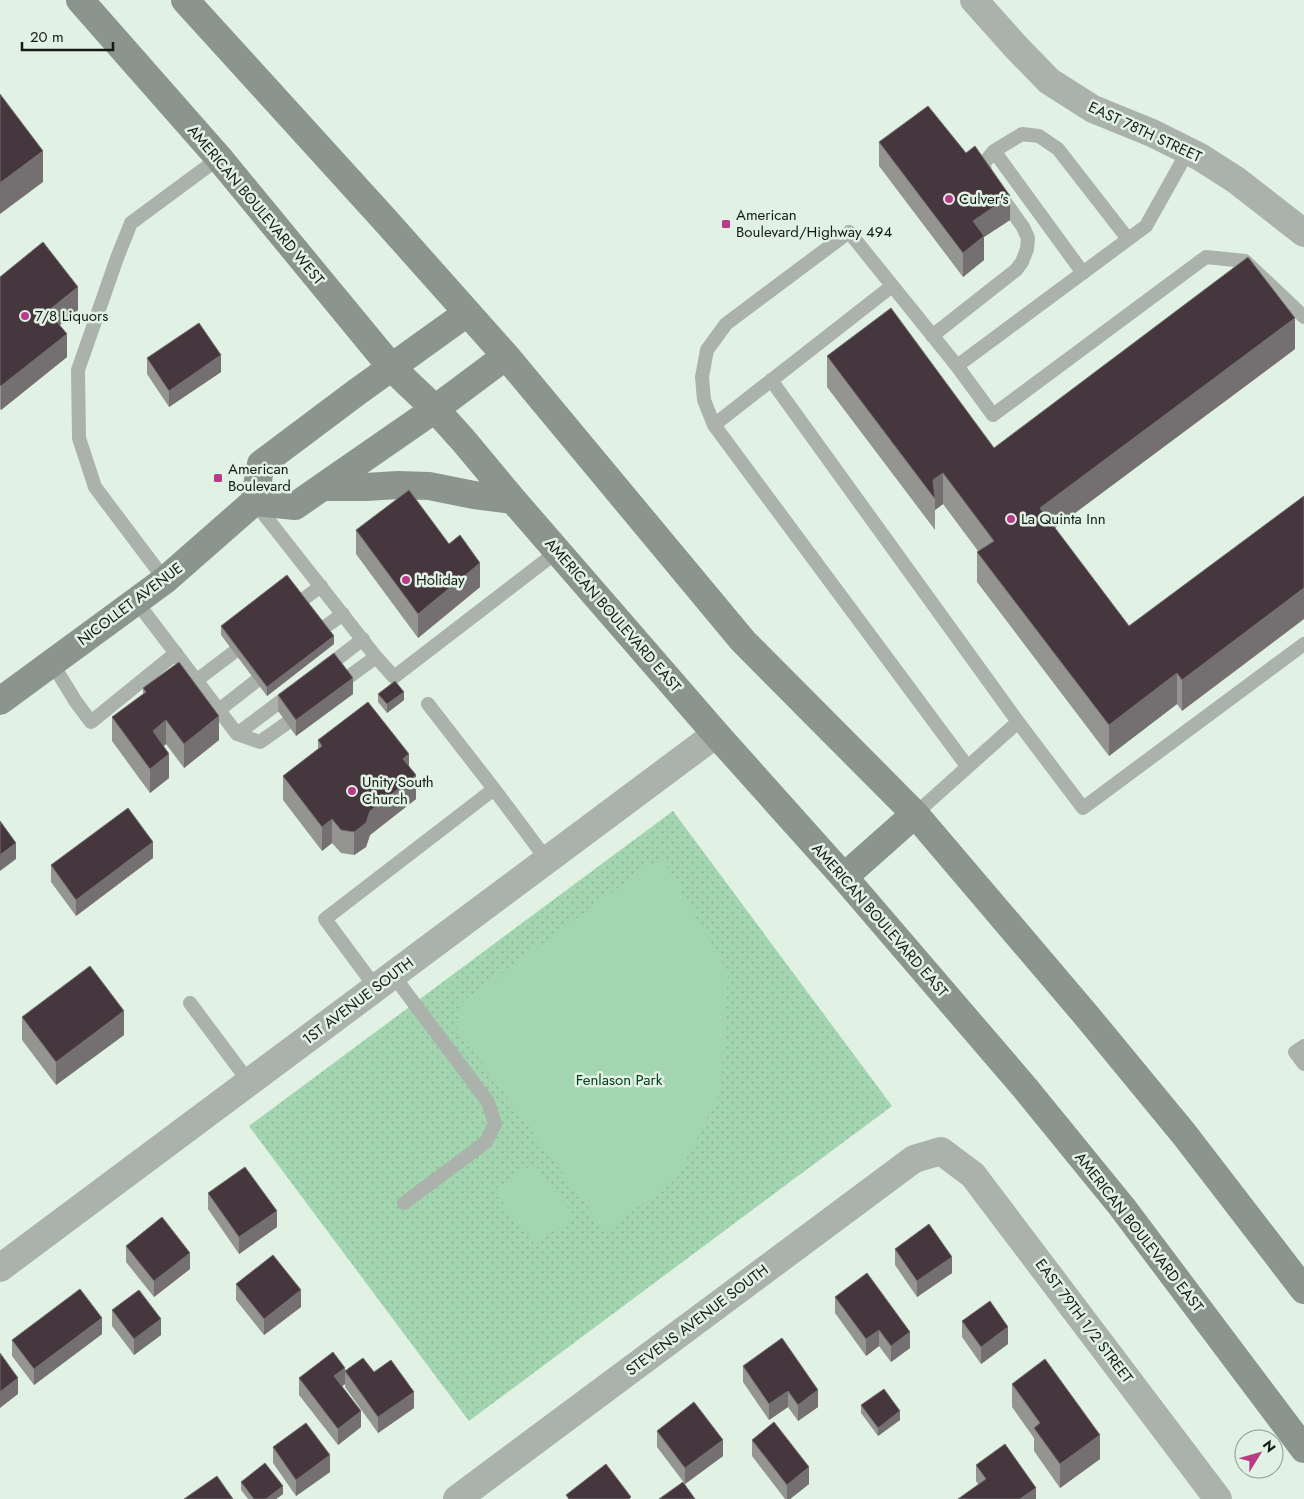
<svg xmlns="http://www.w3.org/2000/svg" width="1304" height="1499" viewBox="0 0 1304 1499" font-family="Jost,sans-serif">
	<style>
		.green { fill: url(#green-dots) }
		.pitch { fill: #a3d5b0 }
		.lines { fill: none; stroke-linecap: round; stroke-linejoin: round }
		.lane { stroke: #abb2ac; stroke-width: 14 }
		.street { stroke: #abb2ac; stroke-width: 28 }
		.secondary { stroke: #8b958d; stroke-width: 28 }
		.wall { fill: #949491 }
		.shaded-wall { fill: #746f70 }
		.building { fill: #46373e; stroke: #746f70 }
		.poi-dot { fill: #b93a87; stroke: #e1f1e4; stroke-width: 2 }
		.labels { text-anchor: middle; stroke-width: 5; stroke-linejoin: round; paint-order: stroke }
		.street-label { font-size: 15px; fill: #141a15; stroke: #e1f1e4 }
		.poi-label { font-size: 15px; fill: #141a15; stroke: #e1f1e4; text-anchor: start }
		.park-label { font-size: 15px; fill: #003d1c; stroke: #e1f1e4 }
	</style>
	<defs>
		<pattern id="green-dots" width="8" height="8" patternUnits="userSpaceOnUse" patternTransform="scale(1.25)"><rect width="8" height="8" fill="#a3d5b0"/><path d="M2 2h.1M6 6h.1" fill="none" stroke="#8bb696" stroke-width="1.8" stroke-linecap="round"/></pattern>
	</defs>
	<rect width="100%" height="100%" fill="#e1f1e4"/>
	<!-- green -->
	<path class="green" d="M673,811l219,295 -423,315 -220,-295z"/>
	<!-- pitch -->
	<path class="pitch" d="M661,857l67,115 -7,119 -45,88 -71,52 -148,-203 4,-25z
		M534,1163l40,53 -39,29 -41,-54z"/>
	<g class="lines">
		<!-- lane -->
		<path class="lane" d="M1083,273l-89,-122 28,-17 17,2 19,13 70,90
			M932,336l84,-66 6,-8 5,-13 1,-11 -5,-11 -38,-53 -1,-11 10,-12
			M957,366l36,49 213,-158 39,4 59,56
			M771,380l247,342
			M714,425l178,-139
			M255,503l121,154 18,20 164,-126
			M165,580l-70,-93 -16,-49 -1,-68 39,-112 14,-35 88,-65
			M136,601l101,133 23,8 27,-19
			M301,601l20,-15
			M322,629l21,-15
			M52,663l24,39 15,20 85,-69
			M324,669l39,-30
			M197,680l37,-28
			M343,681l33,-24
			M428,704l66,85
			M219,710l37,-29
			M237,734l56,-42
			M967,766l-253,-341 -10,-25 -2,-23 5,-27 19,-26 123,-92 108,134 189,-140 42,-75
			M915,814l103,-92 65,86 221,-164
			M393,975l95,127 7,22 -9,18 -82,61
			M376,988l-51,-69 169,-130 53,71
			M190,1003l59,79
			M1304,1046l-9,6 9,12"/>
		<!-- street -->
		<path class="street" d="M974,0l41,46 34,35 44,28 59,24 48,24 36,23 68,53
			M0,1268l716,-534
			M457,1499l457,-340 27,-8 32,24 245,324"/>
		<!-- secondary -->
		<path class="secondary" d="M80,0l139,158 173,210 43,41 28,31 50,60 203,234 128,143 181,211 97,119 182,242
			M185,0l200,220 121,136 237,285 172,173 171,201 98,119 120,156
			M323,487h43l32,-2 31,1 45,9 39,5
			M254,502l41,4 140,-97 71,-53
			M0,701l165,-121 89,-78 7,-38 96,-72 110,-79
			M844,877l71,-63"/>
	</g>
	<!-- wall -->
	<path class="wall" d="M879,142l131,78 -26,17v23l-21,17 -84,-111z
		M0,277l78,33 -18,15 7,32 -66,53 -1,-1z
		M1295,349l-240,179 74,98 175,-130 -122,215 -5,-7 -68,52 -132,-174v-30l1,-1 -35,-47 -8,6v20l-108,-143v-31l167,92z
		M147,358l74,14 -52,35 -22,-33z
		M356,530l93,14 31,43 -62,51 -62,-84z
		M221,626l113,18 -67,52 -46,-61z
		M143,688l76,52 -35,28 -18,-24 -2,2 5,32 -19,15 -38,-52v-24l31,-23z
		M353,694l-57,42 -18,-25v-16z
		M378,694l26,6 -17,13 -9,-11z
		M318,740l91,26 7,33 -46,36 -4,12 -12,8 -13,-2 -9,-10 -10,8 -39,-51v-24l35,-27z
		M153,858l-77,58 -25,-34v-17z
		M22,1017l102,18 -68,50 -34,-45z
		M208,1193l69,34 -38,27 -31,-45z
		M126,1246l64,23 -36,28 -28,-35z
		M895,1249l57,24 -35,24 -22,-32z
		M236,1284l65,23 -37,28 -28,-35z
		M835,1297l75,51 -19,14 -12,-16 -13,10 -31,-43z
		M112,1310l49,25 -27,20 -22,-29z
		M962,1321l46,23 -27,20 -19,-27z
		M102,1334l-68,51 -22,-29v-16z
		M743,1366l75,41 -20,14 -10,-14 -19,13 -26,-38z
		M345,1371l29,1 40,36 -36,25 -33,-46z
		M299,1378l46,6 -3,2 19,41 -23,18 -39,-50z
		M1012,1384l88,75 -40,29 -26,-37v-13l-22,-31z
		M861,1405l39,15 -22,16 -17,-23z
		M657,1431l66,25 -38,28 -28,-37z
		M752,1440l57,44 -19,15h-5l-33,-43z
		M273,1447l57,25 -34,24 -23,-33z
		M976,1465l60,34 -58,-15 -2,-3z
		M241,1482l42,12 -7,5h-28l-7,-9z"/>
	<!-- shaded-wall -->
	<path class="shaded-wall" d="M43,151v31l-43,32v-31z
		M1010,196v24l-26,17v23l-21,17v-24l10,-32z
		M78,287v23l-30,24v-23z
		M1295,318v31l-255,190v-31z
		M67,334v23l-66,53v-24z
		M221,355v17l-52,35v-16z
		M943,473v31l-8,6v-11l-2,-19z
		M480,563v24l-62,51v-24z
		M1304,588v31l-122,92v-31z
		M334,636v8l-67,52v-9z
		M1177,673v31l-68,52v-31z
		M353,678v16l-57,42v-16z
		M404,692v8l-17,13v-9z
		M219,716v24l-35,28v-24z
		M166,720v24l-13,11v-24z
		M169,754v24l-19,15v-24z
		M409,754v24l-6,-19z
		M416,775v24l-46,36 -4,12 -12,8v-23l16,-21z
		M332,819v24l-10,8v-24z
		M153,842v16l-77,58v-16z
		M16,843v16l-16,12v-16z
		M124,1011v24l-68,50v-23z
		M277,1211v16l-38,27v-17z
		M190,1253v16l-36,28v-16z
		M952,1257v16l-35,24v-16z
		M301,1290v17l-37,28v-16z
		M102,1318v16l-68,51v-16z
		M161,1319v16l-27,20v-16z
		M1008,1327v17l-27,20v-17z
		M879,1330v16l-13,10v-17z
		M910,1332v16l-19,14v-16z
		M345,1368v16l-11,8v-16z
		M18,1378v16l-18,14v-16z
		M818,1390v17l-20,14v-16z
		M788,1391v16l-19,13v-16z
		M414,1392v16l-36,25v-16z
		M361,1411v16l-23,18v-16z
		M900,1411v9l-22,16v-8z
		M1100,1435v24l-40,29v-24z
		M723,1440v16l-38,28v-16z
		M330,1455v17l-34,24v-16z
		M809,1467v17l-19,15h-3v-14z
		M283,1486v8l-7,5h-10z
		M1036,1488v11h-16z"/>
	<!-- building -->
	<path class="building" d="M0,94l43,57 -43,32z
		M928,106l38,47 9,-7 35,50 -37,25 11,15 -21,17 -84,-111z
		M43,242l35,45 -30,24 19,23 -66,52 -1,-1v-108z
		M1248,257l47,61 -255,190 89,118 175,-130v92l-122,92 -5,-7 -68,52 -132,-173 17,-11 -51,-68 -10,7 2,19 -108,-143 64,-48 103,140z
		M199,323l22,32 -52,36 -22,-33z
		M409,490l40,54 11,-9 20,28 -62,51 -62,-84z
		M287,575l47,61 -67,51 -46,-61z
		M334,653l19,25 -57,42 -18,-25z
		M179,662l40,54 -35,28 -18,-24 -13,11 16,23 -19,15 -38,-52 34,-25 -3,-4z
		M395,681l9,11 -17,12 -9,-10z
		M368,702l41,52 -6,5 13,16 -46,36 -4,12 -12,9 -13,-2 -9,-11 -10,8 -39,-51 39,-30 -4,-6z
		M128,808l25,34 -77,58 -25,-35z
		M0,821l16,22 -16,12z
		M90,966l34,45 -68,51 -34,-45z
		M245,1167l32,44 -38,26 -31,-44z
		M162,1217l28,36 -36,28 -28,-35z
		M929,1224l23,33 -35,24 -22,-32z
		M273,1255l28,35 -37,29 -28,-35z
		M867,1273l43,59 -19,14 -12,-16 -13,9 -31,-42z
		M80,1289l22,29 -68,51 -22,-29z
		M139,1290l22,29 -27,20 -22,-29z
		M990,1301l18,26 -27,20 -19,-26z
		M782,1338l36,52 -20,15 -10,-14 -19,13 -26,-38z
		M333,1352l12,16 -11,8 27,35 -23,18 -39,-51z
		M0,1353l18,25 -18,14z
		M363,1358l11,14 17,-12 23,32 -36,25 -33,-46z
		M1045,1359l55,76 -40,29 -26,-36 6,-5 -28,-39z
		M884,1389l16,22 -22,17 -17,-23z
		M694,1402l29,38 -38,28 -28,-37z
		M774,1422l35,45 -22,18 -35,-45z
		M306,1423l24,32 -34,25 -23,-33z
		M1005,1444l31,44 -16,11h-62l28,-20 -10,-14z
		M265,1463l18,23 -17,13h-12l-13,-17z
		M606,1464l25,33 -2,2h-60l-3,-4z
		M217,1476l16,23h-49z
		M683,1482l12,17h-36z"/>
	<!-- markers -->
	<g class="poi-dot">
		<circle cx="949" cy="199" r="5"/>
		<rect x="721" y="219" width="10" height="10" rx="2.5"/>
		<circle cx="25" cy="316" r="5"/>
		<rect x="213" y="473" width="10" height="10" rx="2.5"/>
		<circle cx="1011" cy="519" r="5"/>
		<circle cx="406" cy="580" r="5"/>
		<circle cx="352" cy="791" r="5"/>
	</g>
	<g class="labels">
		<!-- street labels -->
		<g class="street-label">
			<text transform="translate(1145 132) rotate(25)" y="5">EAST 78TH STREET</text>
			<text transform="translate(256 205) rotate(50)" y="5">AMERICAN BOULEVARD WEST</text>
			<text transform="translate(130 604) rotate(-37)" y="5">NICOLLET AVENUE</text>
			<text transform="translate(613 615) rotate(49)" y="5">AMERICAN BOULEVARD EAST</text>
			<text transform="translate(880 920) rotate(49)" y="5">AMERICAN BOULEVARD EAST</text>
			<text transform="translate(358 1001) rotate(-37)" y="5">1ST AVENUE SOUTH</text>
			<text transform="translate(1139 1232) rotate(52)" y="5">AMERICAN BOULEVARD EAST</text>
			<text transform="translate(697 1320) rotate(-37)" y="5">STEVENS AVENUE SOUTH</text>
			<text transform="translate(1084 1321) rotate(53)" y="5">EAST 79TH 1/2 STREET</text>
		</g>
		<!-- poi labels -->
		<g class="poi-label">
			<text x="959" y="204">Culver's</text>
			<text x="736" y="220">American<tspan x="736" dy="17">Boulevard/Highway 494</tspan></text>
			<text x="35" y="321">7/8 Liquors</text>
			<text x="228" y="474">American<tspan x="228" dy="17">Boulevard</tspan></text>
			<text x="1021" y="524">La Quinta Inn</text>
			<text x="416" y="585">Holiday</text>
			<text x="362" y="787">Unity South<tspan x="362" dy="17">Church</tspan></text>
		</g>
		<!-- park labels -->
		<g class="park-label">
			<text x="619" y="1085">Fenlason Park</text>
		</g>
	</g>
	<!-- north arrow -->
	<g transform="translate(1259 1454) rotate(53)"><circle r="24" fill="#e1f1e4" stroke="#8f9b91"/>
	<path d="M0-4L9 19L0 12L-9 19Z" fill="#b93a87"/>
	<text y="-8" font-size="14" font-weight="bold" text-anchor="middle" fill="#141a15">N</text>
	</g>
	<!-- scale -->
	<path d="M22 42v8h91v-8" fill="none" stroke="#141a15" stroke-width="2.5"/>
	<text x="30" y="42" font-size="15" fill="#141a15" stroke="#e1f1e4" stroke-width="4" paint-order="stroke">20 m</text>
</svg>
